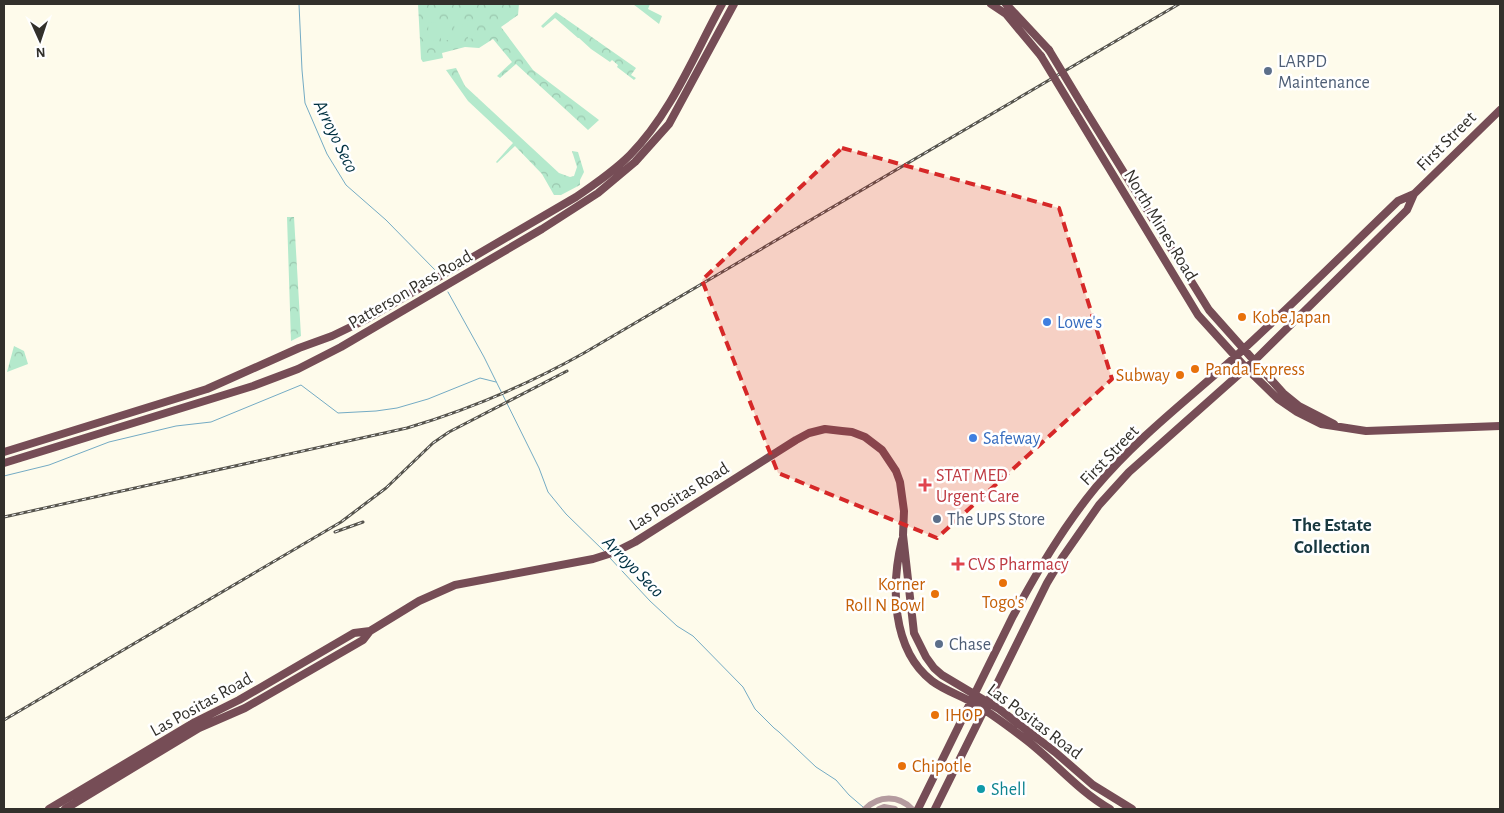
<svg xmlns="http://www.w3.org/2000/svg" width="1504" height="813" viewBox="0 0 1504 813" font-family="'Alegreya Sans',sans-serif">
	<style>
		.park { fill: url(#park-crowns) }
		.garden { fill: #b4e9cc }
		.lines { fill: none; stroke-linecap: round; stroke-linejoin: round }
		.stream { stroke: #74abc4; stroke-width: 1 }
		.minor { stroke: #b49b9f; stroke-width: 6 }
		.major { stroke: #764d56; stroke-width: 8 }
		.rail-casing { stroke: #56544d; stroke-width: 3 }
		.rail { stroke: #fff; stroke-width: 1; stroke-dasharray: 4; stroke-linecap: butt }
		.major-bridge { stroke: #764d56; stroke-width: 8 }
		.marked { fill: #d62828; fill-opacity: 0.2; stroke: #d62828; stroke-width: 4; stroke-dasharray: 10 6; stroke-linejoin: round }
		.service-dot { fill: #5c6f8a; stroke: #fff; stroke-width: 2 }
		.food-dot { fill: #e8710a; stroke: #fff; stroke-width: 2 }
		.shop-dot { fill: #3f7fe0; stroke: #fff; stroke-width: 2 }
		.health-dot { fill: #e0444e; stroke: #fff; stroke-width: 2 }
		.culture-dot { fill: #0f9aa8; stroke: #fff; stroke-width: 2 }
		.labels { text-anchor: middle; stroke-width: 5; stroke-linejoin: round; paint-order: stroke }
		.service-label { font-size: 18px; fill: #4e5e75; stroke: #fff; text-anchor: start }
		.street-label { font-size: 18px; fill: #32302b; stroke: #fff }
		.food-label { font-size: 18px; fill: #c56008; stroke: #fff; text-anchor: start }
		.shop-label { font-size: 18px; fill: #366cbe; stroke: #fff; text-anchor: start }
		.health-label { font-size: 18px; fill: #be3a42; stroke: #fff; text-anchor: start }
		.culture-label { font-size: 18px; fill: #0d838f; stroke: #fff; text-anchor: start }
		.water-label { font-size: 19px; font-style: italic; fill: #003142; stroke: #fff }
		.neighbourhood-label { font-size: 19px; font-weight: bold; fill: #183840; stroke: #fff }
	</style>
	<defs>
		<pattern id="park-crowns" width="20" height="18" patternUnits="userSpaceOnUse" patternTransform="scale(1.25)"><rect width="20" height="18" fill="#b4e9cc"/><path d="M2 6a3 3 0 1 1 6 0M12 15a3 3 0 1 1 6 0" fill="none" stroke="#9bc8af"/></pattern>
	</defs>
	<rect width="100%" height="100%" fill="#fefbeb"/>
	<!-- park -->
	<path class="park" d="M418,4h101l-1,11 -17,12 32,43 66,50 -11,10 -72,-66 -16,14 -3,-2 15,-14 -19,-23 -14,9 -14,-1 -23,6 1,5 -20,4 -2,-3z
		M633,4h17l-2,5 14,7 -3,8z
		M556,12l80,56 -5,7 5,3 -2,2 -17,-13 1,-2 -6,-5 -2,2 -19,-13 -12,-11h-1l-23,-20 -12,10 -2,-2z
		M456,68l9,18 94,87 11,4 4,-1 3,-9 -5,-16 6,1 6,20 -4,8v5l-19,10h-7l-12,-21 -27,-28 -18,17 -1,-1 17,-19 -45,-42 -22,-31z
		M287,217h7l7,119 -10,5z
		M14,346l10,5 4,13 -21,8z"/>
	<!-- garden -->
	<path class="garden" d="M475,20l1,18 -8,1 -1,-18z
		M454,21h8l1,18h-8z
		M436,22l1,18 -8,1 -1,-18z
		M441,22h8l1,18h-9z"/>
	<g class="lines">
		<!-- stream -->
		<path class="stream" d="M299,4l3,66 3,33 22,51 19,31 40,35 50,51
			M448,292l36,65 55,111 9,24 18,22 38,37
			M4,476l45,-11 60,-23 67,-16 35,-4 90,-37 37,28 38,-2 21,-3 31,-9 52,-21 16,4
			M610,558l40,43 27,25 16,10 50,51 12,22 19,19 5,4 37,35 20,13 13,15 14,12"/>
		<!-- minor -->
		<path class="minor" d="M865,809c14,-14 34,-14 47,0
			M879,809l5,-2 11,2"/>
		<!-- major -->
		<path class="major" d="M991,4l15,10 35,42
			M1006,4l43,46
			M1084,108l125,202 74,83 16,13 35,18
			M1075,112l123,203 48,53 32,31 19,13 24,12 45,7 134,-5
			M4,452l203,-63 92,-41 33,-12 33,-16 211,-123c19,-13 38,-26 54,-42 42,-43 64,-100 92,-151
			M4,463l249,-77 45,-17 43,-22 201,-118 56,-36 37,-31 34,-38 65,-120
			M902,540c-11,45 -11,109 30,141 12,9 27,14 40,21 19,11 36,24 53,37 29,22 53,52 85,70
			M49,809l146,-87 44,-22 115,-67 16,-2 49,-30 36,-16 138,-26 22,-7 20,-10 161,-102 13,-7 16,-4 17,2 10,1 13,5 17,13 14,21 4,11 4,29 -1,24 11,98 12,24 8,11 8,7 57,34 56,43 38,33 39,24
			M65,809l134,-81 46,-20 118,-68 7,-9
			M918,809l94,-191c25,-46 51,-91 84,-131 40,-48 91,-87 138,-129 56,-51 110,-105 164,-157l16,-7
			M935,809l112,-226 15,-25 37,-53 30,-33 125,-111 153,-151 7,-16 86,-84"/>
		<!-- rail casing -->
		<g class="rail-casing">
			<path id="rail" d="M4,517l403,-89c64,-19 120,-43 177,-75l595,-349
				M335,532l28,-10
				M4,720l337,-198 45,-34 47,-45 16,-11 118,-61"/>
		</g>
		<!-- rail -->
		<use href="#rail" class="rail"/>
		<!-- major-bridge -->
		<path class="major-bridge" d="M1049,50l35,58
			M1041,56l34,56"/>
	</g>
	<!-- marked area -->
	<path class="marked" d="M842,148l217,60 53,171 -175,159 -159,-65 -76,-193z"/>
	<!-- markers -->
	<g class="service-dot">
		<circle cx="1268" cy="71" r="5"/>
		<circle cx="937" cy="519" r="5"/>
		<circle cx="939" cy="644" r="5"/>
	</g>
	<g class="food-dot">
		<circle cx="1242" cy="317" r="5"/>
		<circle cx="1195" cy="369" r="5"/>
		<circle cx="1180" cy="375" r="5"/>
		<circle cx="1003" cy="583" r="5"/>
		<circle cx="935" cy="594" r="5"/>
		<circle cx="935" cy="715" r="5"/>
		<circle cx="902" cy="766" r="5"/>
	</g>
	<g class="shop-dot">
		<circle cx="1047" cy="322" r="5"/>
		<circle cx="973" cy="438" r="5"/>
	</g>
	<g class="health-dot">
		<path d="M922.5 477.5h5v5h5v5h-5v5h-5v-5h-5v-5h5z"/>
		<path d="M955.5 556.5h5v5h5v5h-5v5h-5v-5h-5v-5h5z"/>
	</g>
	<circle class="culture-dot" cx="981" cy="789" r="5"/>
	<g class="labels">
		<!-- service labels -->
		<g class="service-label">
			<text x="1278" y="67">LARPD<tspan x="1278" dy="21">Maintenance</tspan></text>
			<text x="947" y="525">The UPS Store</text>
			<text x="949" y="650">Chase</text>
		</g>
		<!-- street labels -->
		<g class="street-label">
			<text transform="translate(1446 141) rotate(-45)" y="6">First Street</text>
			<text transform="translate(1161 225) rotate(59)" y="6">North Mines Road</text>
			<text transform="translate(410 289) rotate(-30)" y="6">Patterson Pass Road</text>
			<text transform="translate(1109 455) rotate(-46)" y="6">First Street</text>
			<text transform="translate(679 496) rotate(-32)" y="6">Las Positas Road</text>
			<text transform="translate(201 704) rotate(-29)" y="6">Las Positas Road</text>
			<text transform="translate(1035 721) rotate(37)" y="6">Las Positas Road</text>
		</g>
		<!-- food labels -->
		<g class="food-label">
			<text x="1252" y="323">Kobe Japan</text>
			<text x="1205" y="375">Panda Express</text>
			<text x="1170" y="381" text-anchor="end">Subway</text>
			<text x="925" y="590" text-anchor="end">Korner<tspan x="925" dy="21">Roll N Bowl</tspan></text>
			<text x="1003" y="608" text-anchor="middle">Togo's</text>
			<text x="945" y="721">IHOP</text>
			<text x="912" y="772">Chipotle</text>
		</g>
		<!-- shop labels -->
		<g class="shop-label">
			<text x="1057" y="328">Lowe's</text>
			<text x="983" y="444">Safeway</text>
		</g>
		<!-- health labels -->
		<g class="health-label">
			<text x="936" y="481">STAT MED<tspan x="936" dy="21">Urgent Care</tspan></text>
			<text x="968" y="570">CVS Pharmacy</text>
		</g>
		<!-- culture labels -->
		<g class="culture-label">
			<text x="991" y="795">Shell</text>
		</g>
		<!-- water labels -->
		<g class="water-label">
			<text transform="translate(337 136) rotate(64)" y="7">Arroyo Seco</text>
			<text transform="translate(634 566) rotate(45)" y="7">Arroyo Seco</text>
		</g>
		<!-- neighbourhood labels -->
		<g class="neighbourhood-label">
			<text x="1332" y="531">The Estate<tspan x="1332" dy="22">Collection</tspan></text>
		</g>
	</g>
	<!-- border -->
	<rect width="1504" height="813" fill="none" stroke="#32302b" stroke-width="10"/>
	<!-- north arrow -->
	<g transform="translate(40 40) rotate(177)" stroke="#ffffff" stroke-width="4" paint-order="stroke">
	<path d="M0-4L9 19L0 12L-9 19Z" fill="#32302b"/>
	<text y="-8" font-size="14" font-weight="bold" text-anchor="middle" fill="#32302b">N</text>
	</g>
</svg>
